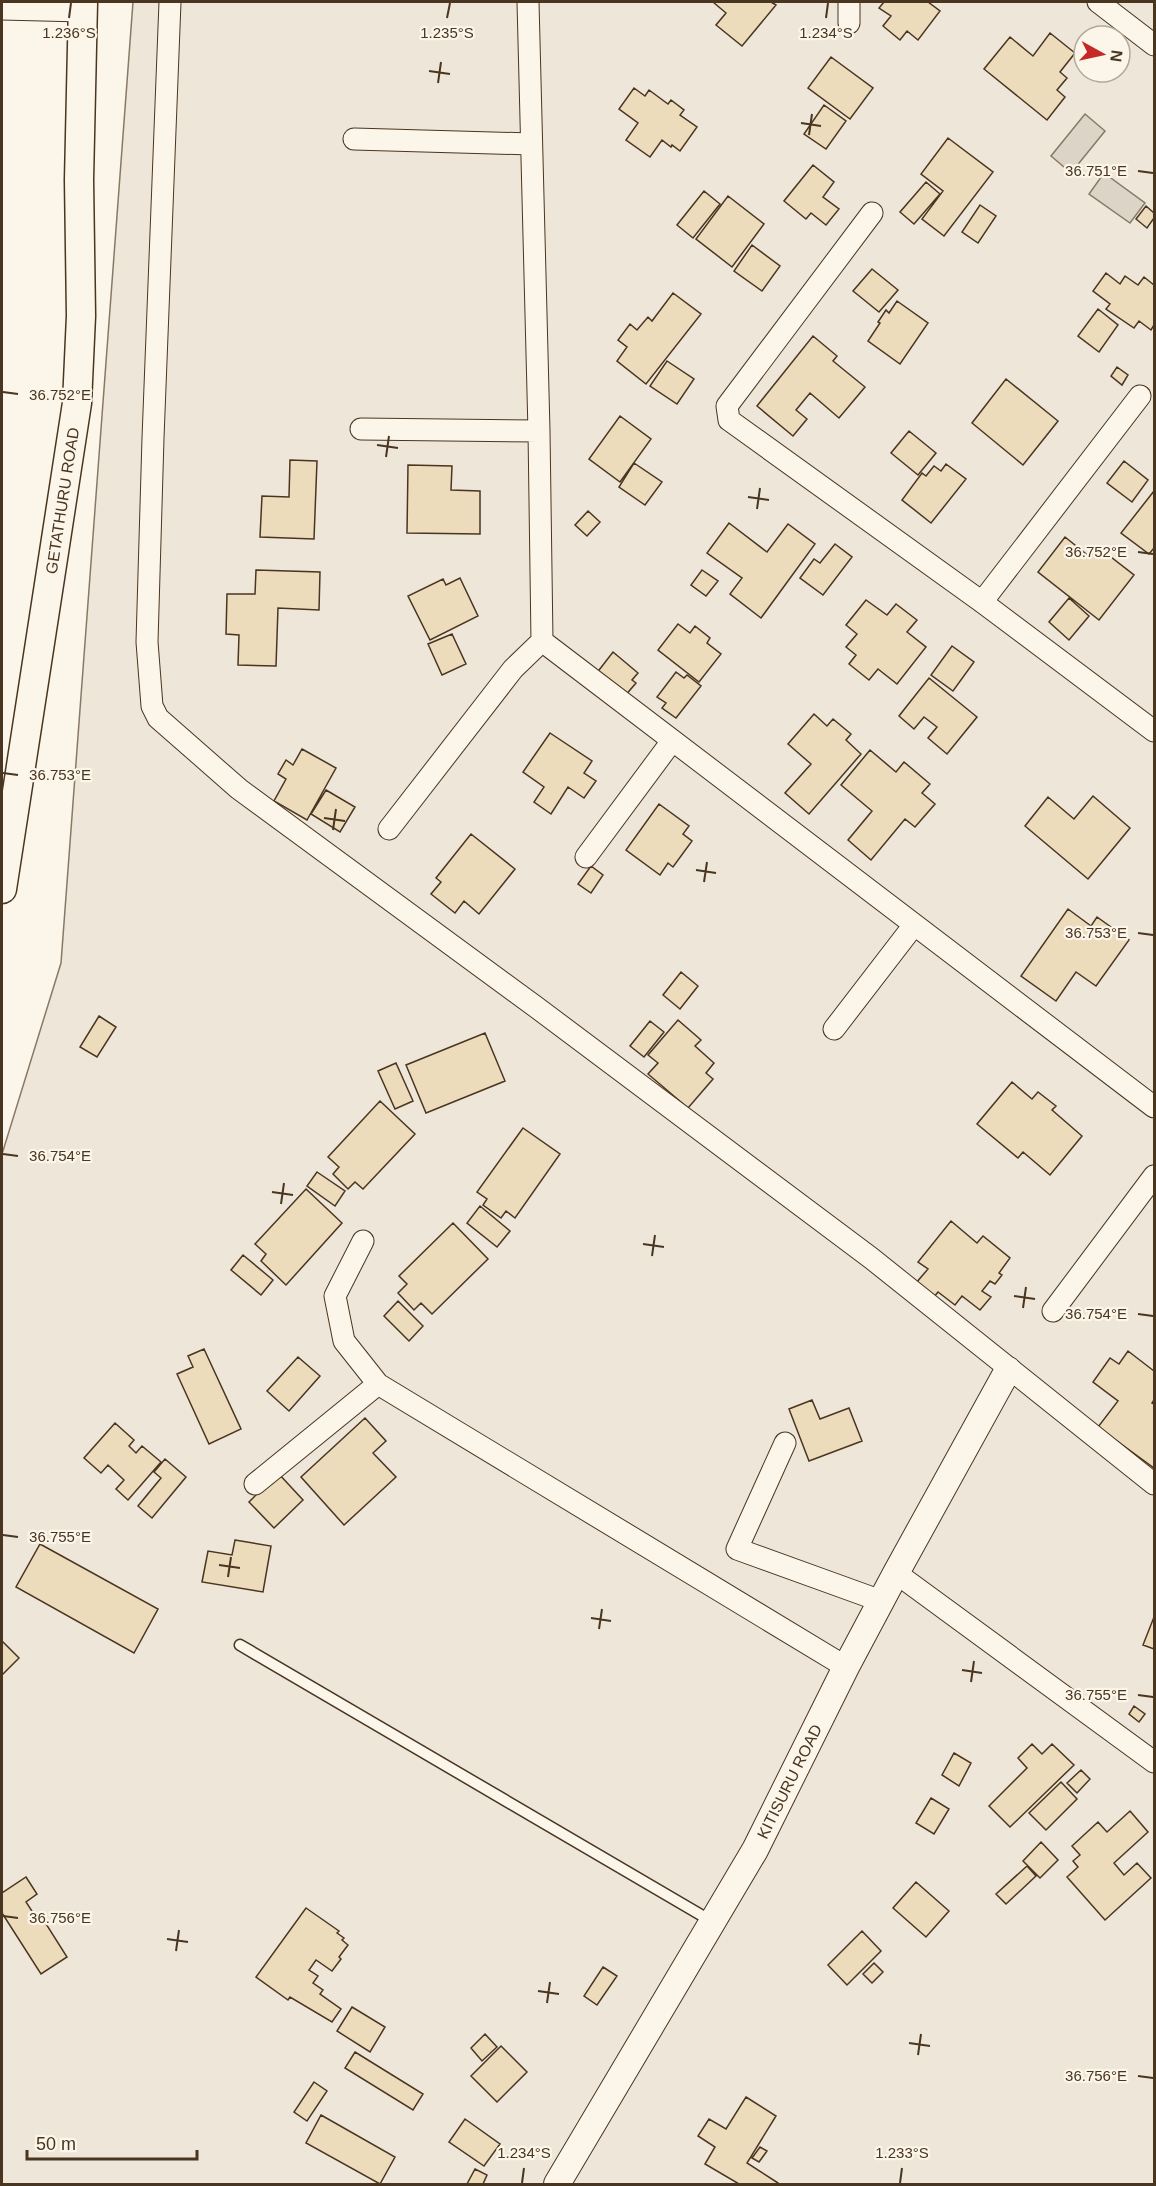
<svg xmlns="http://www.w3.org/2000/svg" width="1156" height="2186" viewBox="0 0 1156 2186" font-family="Helvetica,sans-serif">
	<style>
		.green { fill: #ede6d9; stroke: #887966; stroke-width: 1.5; fill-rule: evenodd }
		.water { fill: #dcd4c6; stroke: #887966; stroke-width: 1.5 }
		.building { fill: #ecdcbc; stroke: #4a3520; stroke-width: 1.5 }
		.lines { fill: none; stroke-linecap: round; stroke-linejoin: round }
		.service-casing { stroke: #4a3520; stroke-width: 13 }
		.minor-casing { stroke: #4a3520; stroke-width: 23 }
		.tertiary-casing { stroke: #4a3520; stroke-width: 28 }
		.secondary-casing { stroke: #4a3520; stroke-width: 31 }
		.service { stroke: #fbf6e9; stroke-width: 10 }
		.minor { stroke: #fbf6e9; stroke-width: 21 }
		.tertiary { stroke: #fbf6e9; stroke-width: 26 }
		.secondary { stroke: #fbf6e9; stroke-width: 28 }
		.ticks { fill: none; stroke: #4a3520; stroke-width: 2 }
		.labels { text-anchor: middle; stroke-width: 4.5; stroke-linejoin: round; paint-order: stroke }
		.street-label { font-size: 16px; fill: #4a3520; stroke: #fbf6e9 }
		.ticks-label { font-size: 15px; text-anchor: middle; fill: #4a3520; stroke: #fbf6e9; stroke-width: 4.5; stroke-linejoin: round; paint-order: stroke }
	</style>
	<rect width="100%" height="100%" fill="#fbf6e9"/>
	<!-- green -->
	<path class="green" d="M133,2h1021v2182h-1152v-1030l59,-191zM1084,36h36v36h-36z"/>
	<!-- water -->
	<path class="water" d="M1085,114l20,17 -34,42 -20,-17z
		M1104,173l41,30 -15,20 -41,-29z"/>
	<!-- building -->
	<path class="building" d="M713,2h58l5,3 -34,41 -26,-21 10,-12z
		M884,2h44l12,9 -22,29 -11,-9 -7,9 -17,-14 8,-10 -12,-8z
		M1050,33l25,20 -15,19 7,6 -10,12 8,7 -18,23 -63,-51 26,-32 23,19z
		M831,57l42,31 -23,31 -42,-31z
		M634,88l11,8 4,-6 19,14 3,-4 13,10 -4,5 17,12 -17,24 -8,-6 -1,2 -9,-7 -12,17 -24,-17 12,-17 -19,-14z
		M824,105l22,16 -20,28 -22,-15z
		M948,138l45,34 -49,64 -22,-17 21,-28 -22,-17z
		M813,165l21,17 -11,15 16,12 -13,16 -15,-12 -5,6 -22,-18z
		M926,182l14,12 -26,30 -14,-12z
		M704,191l16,13 -27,34 -16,-13z
		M728,196l36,28 -32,43 -36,-28z
		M980,205l16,11 -18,27 -16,-11z
		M1146,206l8,7v5l-7,10 -11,-9z
		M752,245l28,21 -18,25 -28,-20z
		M872,269l26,21 -19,22 -26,-21z
		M1106,273l14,11 5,-8 13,9 6,-8 10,8v40l-3,5 -12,-9 -5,7 -28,-19 4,-5 -17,-13z
		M673,293l28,21 -55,70 -29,-23 10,-14 -9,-7 12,-16 7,6 11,-13 4,4z
		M897,301l31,22 -28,41 -32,-23 12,-18 -2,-1 8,-12 3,3z
		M1098,309l20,16 -19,27 -21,-16z
		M813,336l24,20 -4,5 32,26 -26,31 -29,-25 -14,17 11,9 -14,17 -36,-30z
		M667,361l27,18 -17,25 -27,-18z
		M1117,367l11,8 -6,10 -11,-9z
		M1006,379l52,42 -35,44 -51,-42z
		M620,416l31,23 -31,43 -31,-23z
		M909,431l27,22 -18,22 -27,-22z
		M290,460l27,1 -3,78 -54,-2 2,-41 27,1z
		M1124,461l24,19 -16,22 -25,-19z
		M634,463l28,19 -17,23 -26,-18z
		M946,464l20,15 -35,44 -29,-23 20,-27 4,3 8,-10 7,5z
		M408,465l44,1 -1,24 29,1v43l-73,-1z
		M1154,491v57l-5,6 -28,-21z
		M588,511l12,11 -13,14 -12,-11z
		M729,523l38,29 21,-28 27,20 -54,74 -31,-24 12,-16 -35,-25z
		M1065,537l25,20 8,-10 36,28 -35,45 -61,-48z
		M835,544l17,13 -29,38 -23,-17 14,-19 6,4z
		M256,570l64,2 -1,38 -41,-2 -2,58 -38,-1 1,-30 -13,-1 1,-40h28z
		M702,570l16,11 -12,15 -15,-11z
		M460,578l18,38 -48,24 -22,-44 35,-17 3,6z
		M1069,598l20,18 -20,24 -20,-18z
		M866,600l21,15 9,-11 21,16 -10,12 19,15 -29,37 -19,-15 -9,11 -20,-16 7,-9 -10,-8 11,-13 -11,-9z
		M678,624l12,9 5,-7 15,12 -3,5 14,11 -22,28 -41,-32z
		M452,634l14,30 -24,11 -14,-31z
		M952,646l22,16 -21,29 -22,-16z
		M613,652l25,21 -6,7 4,3 -12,14 -28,-23z
		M676,672l8,6 3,-3 14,11 -25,32 -14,-10 4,-5 -9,-6z
		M929,678l48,39 -30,37 -19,-16 9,-11 -13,-10 -10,12 -15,-13z
		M814,714l13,12 6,-7 18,15 -5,6 15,14 -52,60 -24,-21 26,-29 -23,-20z
		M550,733l42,28 -8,12 12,8 -12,17 -16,-11 -17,27 -17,-12 10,-15 -21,-15z
		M302,749l34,19 -29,52 -33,-19 12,-22 -8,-5 8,-14 7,5z
		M870,750l26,22 8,-10 26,22 -8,9 13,11 -20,23 -10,-8 -34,41 -23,-20 24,-29 -31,-26z
		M326,790l29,17 -15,25 -29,-18z
		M1093,796l37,32 -42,51 -63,-53 23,-29 26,22z
		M659,804l30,22 -6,8 9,7 -19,26 -5,-4 -8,12 -34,-25z
		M471,834l44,35 -36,45 -15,-13 -9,12 -24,-19 10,-12 -5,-4z
		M591,866l12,9 -12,18 -13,-9z
		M1068,909l23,17 6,-9 32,23 -33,46 -20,-14 -20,29 -35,-25z
		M681,972l17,14 -18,23 -17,-14z
		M99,1016l17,11 -19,30 -17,-10z
		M678,1020l23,20 -6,6 19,17 -8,10 7,6 -25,29 -40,-34 10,-11 -10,-8z
		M650,1021l14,11 -20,25 -14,-11z
		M485,1033l20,48 -79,32 -20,-48z
		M396,1063l17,38 -18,8 -17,-38z
		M1012,1082l20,17 6,-7 18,14 -4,4 30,26 -32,39 -27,-23 -5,6 -41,-34z
		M380,1101l35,33 -52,55 -8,-7 -7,7 -15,-15 6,-7 -11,-10z
		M523,1128l37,26 -45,64 -9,-7 -5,7 -18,-13 4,-6 -10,-7z
		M317,1172l28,19 -10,15 -28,-20z
		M306,1189l36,34 -56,62 -25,-24 5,-7 -11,-10z
		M480,1206l30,25 -13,16 -30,-24z
		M951,1221l26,22 6,-7 27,22 -11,15 3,2 -7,9 -5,-3 -8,10 9,6 -11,13 -18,-14 -7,9 -17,-13 -4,5 -18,-14 12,-14 -10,-7z
		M453,1223l35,36 -56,55 -11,-11 -7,7 -16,-17 9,-9 -8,-8z
		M243,1255l30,25 -12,15 -30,-25z
		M398,1301l25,25 -14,15 -25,-25z
		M204,1349l37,80 -32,15 -32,-70 16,-7 -5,-11z
		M1128,1351l26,20v29l-2,3 2,1v64l-56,-41 20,-26 -25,-19 17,-24 9,6z
		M298,1357l22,19 -31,35 -22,-20z
		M812,1400l8,19 29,-11 13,33 -53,20 -20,-52z
		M365,1418l21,23 -13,12 23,24 -52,48 -43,-48z
		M115,1423l19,17 -5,6 7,7 6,-7 19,16 -33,38 -12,-11 8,-9 -16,-15 -7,8 -17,-15z
		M165,1459l21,18 -34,41 -14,-12 23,-28 -7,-6z
		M278,1473l25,27 -29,28 -25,-26z
		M235,1540l36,6 -8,46 -61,-10 6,-31 24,4z
		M40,1544l118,65 -24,44 -118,-66z
		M1154,1617v32l-11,-4z
		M2,1641l17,17 -17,17z
		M1134,1706l11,8 -6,8 -10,-8z
		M1032,1744l10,10 10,-10 22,21 -64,62 -21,-21 38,-38 -9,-10z
		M954,1753l17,10 -12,23 -17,-11z
		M1081,1770l9,9 -13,14 -10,-10z
		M1061,1782l16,17 -31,31 -17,-17z
		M931,1798l18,11 -15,25 -18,-11z
		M1130,1811l18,21 -34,31 10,12 13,-12 14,15 -46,42 -38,-43 11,-10 -5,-6 7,-6 -8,-9 26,-24 9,10z
		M1041,1842l17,18 -18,18 -17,-17z
		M1027,1866l9,10 -30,28 -10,-10z
		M26,1877l11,17 -11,8 13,20 4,-3 24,38 -26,17 -39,-61v-20z
		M916,1882l33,29 -23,26 -33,-29z
		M306,1908l33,23 -2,2 7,5 -2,2 6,5 -9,12 2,2 -9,12 -16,-11 -7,10 9,6 -5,7 10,7 -3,4 21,15 -9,13 -42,-25 -2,3 -32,-23z
		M862,1931l19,20 -34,34 -19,-20z
		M874,1963l9,9 -11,11 -9,-9z
		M603,1967l14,9 -20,29 -13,-9z
		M352,2007l33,20 -15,25 -33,-21z
		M485,2034l12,13 -15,14 -11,-13z
		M501,2046l26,26 -30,30 -26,-26z
		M355,2052l68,42 -10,16 -68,-42z
		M314,2082l13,9 -20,30 -13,-9z
		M746,2097l30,19 -29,47 31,20 -1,1h-38l-34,-20 10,-17 -17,-11 11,-17 17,10z
		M321,2115l74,42 -15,27 -74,-41z
		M465,2119l35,25 -16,22 -35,-24z
		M760,2147l7,4 -8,11 -7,-4z
		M475,2169l12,6 -4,9h-16z"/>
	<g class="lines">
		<!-- service casing -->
		<g class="service-casing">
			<path id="service" d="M240,1645l473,277"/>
		</g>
		<!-- minor casing -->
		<g class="minor-casing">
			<path id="minor" d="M170,2l-17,436 -6,204 5,64 6,12 81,71 297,218 335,251 283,226
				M528,2l11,429 3,210 612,466
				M1098,2l56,43
				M2,9l80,2
				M849,23v-21
				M354,139l177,5
				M872,213l-145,193 2,14 253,182 172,129
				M361,429l178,2
				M982,602l158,-206
				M389,829l124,-160 29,-28
				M586,857l86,-116
				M834,1029l80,-104
				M363,1241l-28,55 9,45 34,43 468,283
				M1053,1311l101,-135
				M785,1443l-48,106 144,52
				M255,1484l123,-100
				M896,1573l258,189"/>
		</g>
		<!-- tertiary casing -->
		<g class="tertiary-casing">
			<g id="tertiary">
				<path id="s1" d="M557,2184l198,-334 91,-183 50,-94 112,-203"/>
			</g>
		</g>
		<!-- secondary casing -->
		<g class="secondary-casing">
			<g id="secondary">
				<path id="s2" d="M2,889l75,-486 4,-87 -2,-136 4,-178"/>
			</g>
		</g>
		<!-- service -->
		<use href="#service" class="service"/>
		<!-- minor -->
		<use href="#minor" class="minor"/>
		<!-- tertiary -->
		<use href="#tertiary" class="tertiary"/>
		<!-- secondary -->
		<use href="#secondary" class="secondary"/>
	</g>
	<!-- ticks -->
	<path class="ticks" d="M69,18l2,-15M447,18l3,-15M826,18l2,-15M429,71l21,3M438,83l3,-21M801,123l20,3M809,135l3,-21M1138,171l15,2M3,392l15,2M377,445l21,3M386,457l3,-21M748,497l21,3M757,509l3,-21M1138,552l15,2M3,773l15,2M324,818l21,3M333,830l3,-21M696,870l20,3M704,882l3,-20M1138,933l15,2M3,1154l15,2M272,1192l21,3M281,1204l3,-21M643,1244l21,3M652,1256l3,-21M1014,1296l21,3M1023,1308l3,-21M1138,1314l15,2M3,1535l15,2M219,1565l21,3M228,1577l3,-20M591,1618l20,3M599,1629l3,-20M962,1670l20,3M971,1682l3,-21M1138,1695l15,2M3,1916l15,2M167,1939l21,3M176,1951l3,-21M538,1991l21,3M547,2003l3,-21M909,2043l21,3M918,2055l3,-21M1138,2076l15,2M522,2183l2,-15M900,2183l2,-15"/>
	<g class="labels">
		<!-- street labels -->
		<g class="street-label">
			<text dy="6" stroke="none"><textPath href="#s2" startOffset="393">GETATHURU ROAD</textPath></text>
			<text dy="6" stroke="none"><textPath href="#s1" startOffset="465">KITISURU ROAD</textPath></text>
		</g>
	</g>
	<g class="ticks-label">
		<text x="69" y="38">1.236°S</text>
		<text x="447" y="38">1.235°S</text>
		<text x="826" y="38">1.234°S</text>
		<text x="1096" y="176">36.751°E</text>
		<text x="60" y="400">36.752°E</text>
		<text x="1096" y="557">36.752°E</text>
		<text x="60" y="780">36.753°E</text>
		<text x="1096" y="938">36.753°E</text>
		<text x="60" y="1161">36.754°E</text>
		<text x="1096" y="1319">36.754°E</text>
		<text x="60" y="1542">36.755°E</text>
		<text x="1096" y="1700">36.755°E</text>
		<text x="60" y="1923">36.756°E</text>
		<text x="1096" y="2081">36.756°E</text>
		<text x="524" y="2158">1.234°S</text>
		<text x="902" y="2158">1.233°S</text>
	</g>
	<!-- border -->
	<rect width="1156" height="2186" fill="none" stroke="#4a3520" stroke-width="6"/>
	<!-- north arrow -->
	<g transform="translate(1102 54) rotate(98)"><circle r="28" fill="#fbf6e9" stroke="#b4a999" stroke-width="1.5"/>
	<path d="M0-4.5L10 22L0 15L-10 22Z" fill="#c62828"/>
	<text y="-9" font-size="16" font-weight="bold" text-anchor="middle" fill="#4a3520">N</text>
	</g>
	<!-- scale -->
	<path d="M27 2150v9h170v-9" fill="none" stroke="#4a3520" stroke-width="3"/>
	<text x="36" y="2150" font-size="18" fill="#4a3520" stroke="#fbf6e9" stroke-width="4.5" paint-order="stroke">50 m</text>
</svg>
